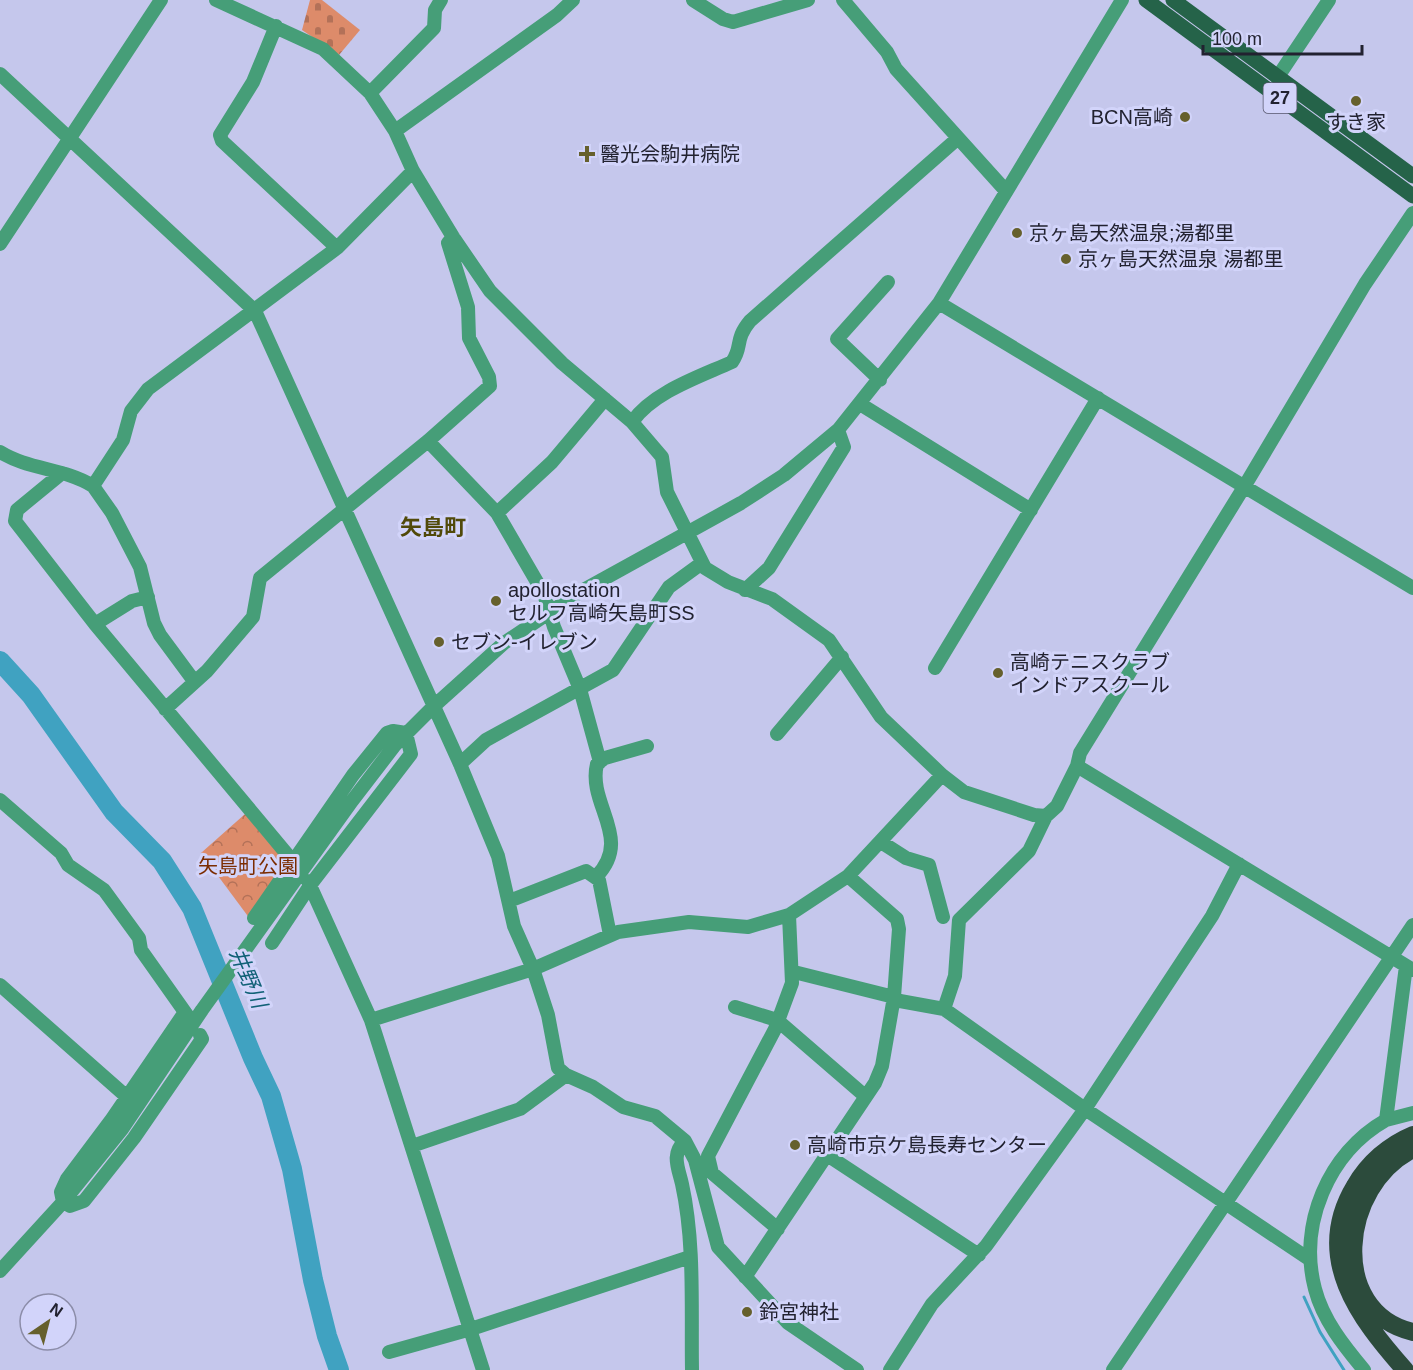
<svg xmlns="http://www.w3.org/2000/svg" width="1413" height="1370" viewBox="0 0 1413 1370" font-family="Helvetica,'Noto Sans JP',sans-serif">
	<style>
		.cemetery { fill: url(#cemetery-stones) }
		.park { fill: url(#park-crowns) }
		.lines { fill: none; stroke-linecap: round; stroke-linejoin: round }
		.stream { stroke: #40a2c1; stroke-width: 3 }
		.river { stroke: #40a2c1; stroke-width: 20 }
		.minor { stroke: #469e78; stroke-width: 14 }
		.major { stroke: #256349; stroke-width: 15 }
		.highway { stroke: #2c4b3c; stroke-width: 18 }
		.poi-dot { fill: #66602d; stroke: #d2d4fa; stroke-width: 2 }
		.labels { text-anchor: middle; stroke-width: 6; stroke-linejoin: round; paint-order: stroke }
		.shield { fill: #d2d4fa; stroke: #57576d; stroke-width: 1.5 }
		.shield-label { font-size: 18px; font-weight: bold; fill: #222230 }
		.poi-label { font-size: 20px; fill: #222230; stroke: #d2d4fa; text-anchor: start }
		.park-label { font-size: 20px; fill: #7b2c01; stroke: #d2d4fa }
		.water-label { font-size: 21px; font-style: italic; fill: #116177; stroke: #d2d4fa }
		.quarter-label { font-size: 22px; font-weight: bold; fill: #514a0a; stroke: #d2d4fa }
	</style>
	<defs>
		<pattern id="cemetery-stones" width="16" height="16" patternUnits="userSpaceOnUse" patternTransform="scale(1.5)"><rect width="16" height="16" fill="#dd8b6a"/><path d="M2 7V4a2 2 0 0 1 4 0v3zM10 15v-3a2 2 0 0 1 4 0v3z" fill="#b37158"/></pattern>
		<pattern id="park-crowns" width="20" height="18" patternUnits="userSpaceOnUse" patternTransform="scale(1.5)"><rect width="20" height="18" fill="#dd8b6a"/><path d="M2 6a3 3 0 1 1 6 0M12 15a3 3 0 1 1 6 0" fill="none" stroke="#b37158"/></pattern>
	</defs>
	<rect width="100%" height="100%" fill="#c5c7ec"/>
	<!-- cemetery -->
	<path class="cemetery" d="M310,0h12l38,30 -21,25 -37,-25z"/>
	<!-- park -->
	<path class="park" d="M245,814l42,50 -37,55 -49,-66z"/>
	<g class="lines">
		<!-- stream -->
		<path class="stream" d="M1304,1297l16,35 24,38"/>
		<!-- river -->
		<path class="river" d="M0,661l31,34 83,117 48,49 30,47 61,150 18,38 21,73 21,111 14,56 12,34"/>
		<!-- minor -->
		<path class="minor" d="M216,0l107,49 47,44 25,38 18,40 40,66 37,54 72,72 70,59 30,35 5,35 38,76 23,14 44,17 57,41 52,77 61,58 22,17 70,23 12,1
			M693,0l30,19 10,3 75,-22
			M843,0l44,52 9,17 110,122
			M276,26l-23,56 -33,53 2,6 115,107
			M0,74l255,237 205,453 38,92 16,70 19,43 15,46 10,53 8,7 27,12 30,20 32,9 30,25 10,19 23,87 70,76 69,47
			M1277,78l52,-78
			M370,93l64,-65 1,-18 6,-10
			M395,131l162,-116 16,-15
			M1413,213l-48,71 -121,203 -164,266 -3,13 336,204
			M0,244l161,-244
			M939,303l474,285
			M880,380l-43,-41 51,-57
			M860,404l171,106
			M632,422c21,-30 67,-45 100,-60 11,-15 2,-22 18,-41l207,-182
			M428,441l69,72 47,81 10,33 26,62 20,73
			M0,452c29,18 64,16 93,34l30,-46 8,-29 17,-22 189,-141 76,-77
			M62,473l-45,37 -2,11 80,103 201,241
			M93,486l19,27 28,54 14,56 6,12 34,46
			M497,513l55,-51 53,-63
			M745,590l24,-22 75,-121 -6,-17
			M95,624l37,-23 16,-4
			M935,668l163,-270
			M165,709l42,-38 46,-54 7,-39 168,-137 62,-55 -1,-9 -20,-39 -1,-31 -20,-64 5,-6
			M777,734l65,-77
			M460,764l26,-24 127,-70 56,-83 33,-24
			M0,800l61,53 7,12 36,25 35,48 2,12 46,65
			M881,842l25,16 23,7 14,52
			M596,877c38,-39 -9,-72 1,-113l8,-6 42,-12
			M308,881l63,139 112,350
			M509,901l77,-30 13,9 11,55
			M254,918l99,-143 34,-42 6,-2 13,2 5,21 -100,130 -39,59
			M794,972l100,25 5,-68 -2,-10 -49,-43
			M0,985l127,112
			M735,1007l42,13 88,76
			M944,1009l11,-33 4,-56 70,-69 17,-35 11,-10 20,-40
			M371,1020l162,-51 85,-37 71,-10 59,5 41,-12 59,-39 94,-101
			M1386,1120l27,-7
			M685,1141c-14,13 -7,26 -3,43 13,59 9,125 10,186
			M412,1146l108,-37 46,-34
			M827,1155l152,100
			M63,1202l-2,-10 6,-13 45,-60 73,-107
			M63,1202l7,4 14,-5 50,-63 68,-99 -2,-4
			M778,1229l-66,-56 -4,-17 67,-127 17,-46 -3,-68
			M0,1271l63,-69 59,-73 80,-119 150,-209 43,-56 39,-39 70,-63 76,-51 161,-89 43,-28 54,-45 101,-127 183,-303
			M745,1277l130,-194 7,-17 12,-69 6,4 44,8 141,100 224,150
			M389,1352l82,-23 219,-72
			M890,1370l42,-66 54,-58 99,-137 127,-193 27,-52
			M1113,1370l300,-445
			M1364,1370c-20,-24 -41,-50 -49,-81 -17,-64 13,-136 71,-169l20,-154"/>
		<!-- major -->
		<path class="major" d="M1146,0l267,196
			M1173,0l240,176"/>
		<!-- highway -->
		<path class="highway" d="M1413,1149c-73,36 -86,163 0,183
			M1405,1370c-46,-52 -93,-113 -50,-184 13,-23 34,-41 58,-51"/>
	</g>
	<!-- markers -->
	<g class="poi-dot">
		<circle cx="1356" cy="101" r="6"/>
		<circle cx="1185" cy="117" r="6"/>
		<path d="M584 145h6v6h6v6h-6v6h-6v-6h-6v-6h6z"/>
		<circle cx="1017" cy="233" r="6"/>
		<circle cx="1066" cy="259" r="6"/>
		<circle cx="496" cy="601" r="6"/>
		<circle cx="439" cy="642" r="6"/>
		<circle cx="998" cy="673" r="6"/>
		<circle cx="795" cy="1145" r="6"/>
		<circle cx="747" cy="1312" r="6"/>
	</g>
	<g class="labels">
		<!-- shield labels -->
		<rect class="shield" x="1263.5" y="83" width="33" height="30" rx="4.5"/>
		<g class="shield-label">
			<text x="1280" y="104">27</text>
		</g>
		<!-- poi labels -->
		<g class="poi-label">
			<text x="1173" y="124" text-anchor="end">BCN高崎</text>
			<text x="1356" y="129" text-anchor="middle">すき家</text>
			<text x="600" y="161">醫光会駒井病院</text>
			<text x="1029" y="240">京ヶ島天然温泉;湯都里</text>
			<text x="1078" y="266">京ヶ島天然温泉 湯都里</text>
			<text x="508" y="597">apollostation<tspan x="508" dy="23">セルフ高崎矢島町SS</tspan></text>
			<text x="451" y="649">セブン-イレブン</text>
			<text x="1010" y="669">高崎テニスクラブ<tspan x="1010" dy="23">インドアスクール</tspan></text>
			<text x="807" y="1152">高崎市京ケ島長寿センター</text>
			<text x="759" y="1319">鈴宮神社</text>
		</g>
		<!-- park labels -->
		<g class="park-label">
			<text x="248" y="873">矢島町公園</text>
		</g>
		<!-- water labels -->
		<g class="water-label">
			<text transform="translate(248 978) rotate(67)" y="7">井野川</text>
		</g>
		<!-- quarter labels -->
		<g class="quarter-label">
			<text x="433" y="535">矢島町</text>
		</g>
	</g>
	<!-- north arrow -->
	<g transform="translate(48 1322) rotate(35)"><circle r="28" fill="#d2d4fa" stroke="#8c8da9" stroke-width="1.5"/>
	<path d="M0-4.5L10 22L0 15L-10 22Z" fill="#66602d"/>
	<text y="-9" font-size="16" font-weight="bold" text-anchor="middle" fill="#222230">N</text>
	</g>
	<!-- scale -->
	<path d="M1203 45v9h159v-9" fill="none" stroke="#222230" stroke-width="3"/>
	<text x="1212" y="45" font-size="18" fill="#222230" stroke="#d2d4fa" stroke-width="4.5" paint-order="stroke">100 m</text>
</svg>
